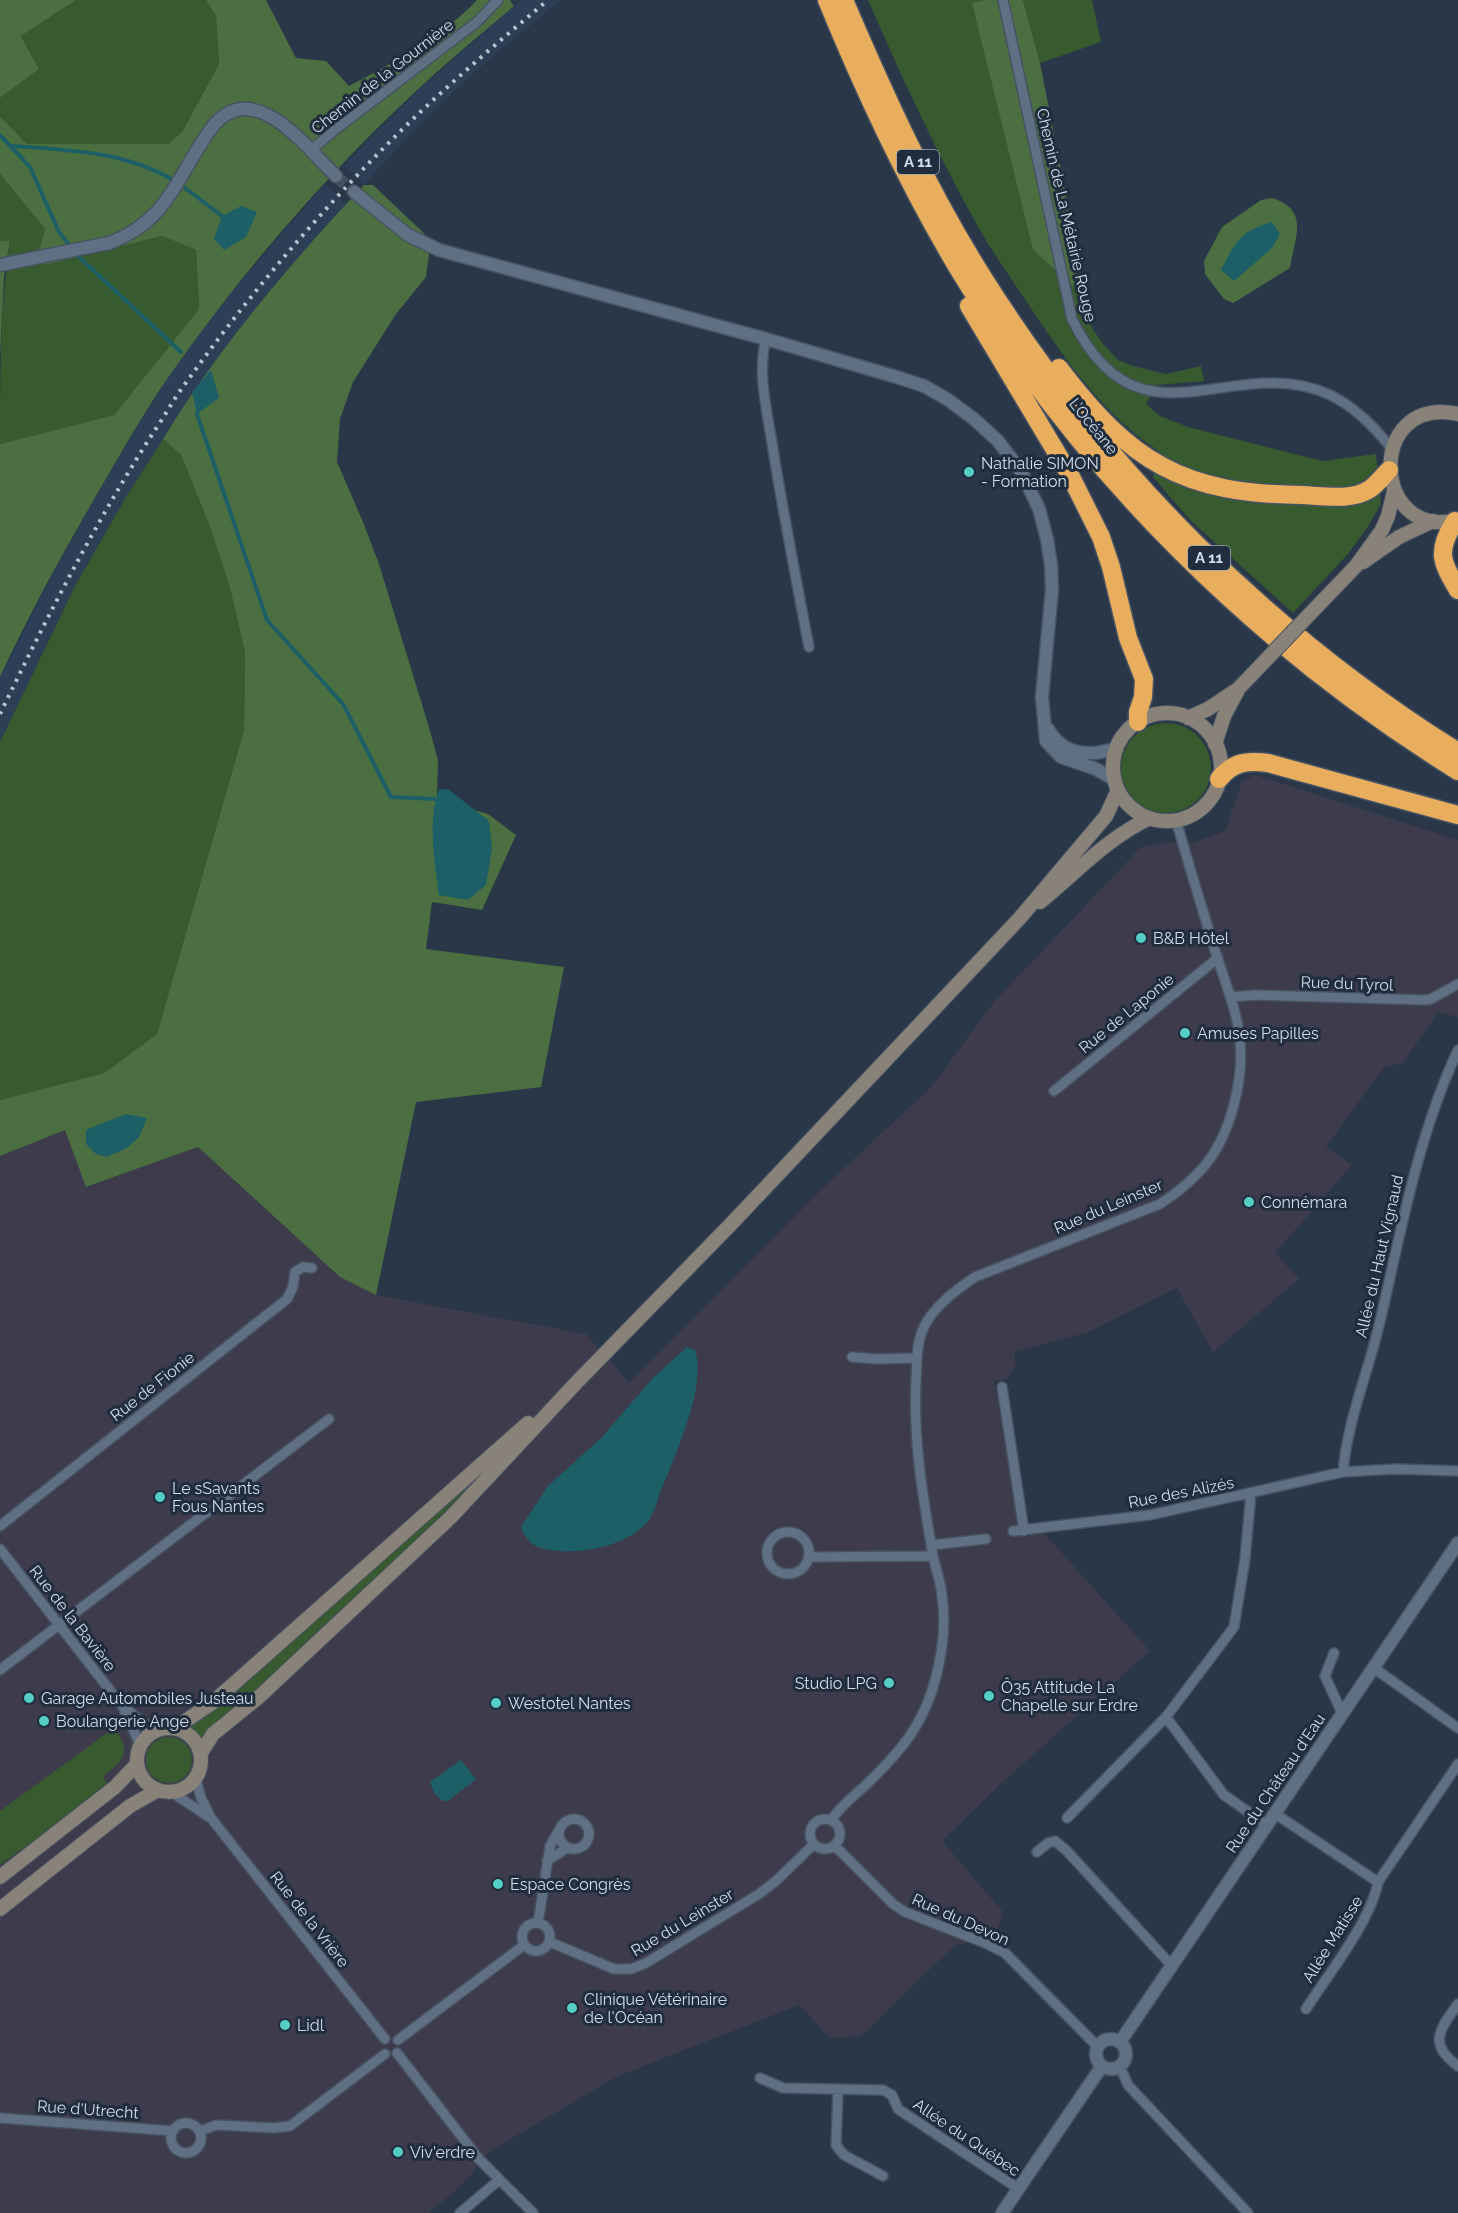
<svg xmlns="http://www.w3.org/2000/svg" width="1458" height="2213" viewBox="0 0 1458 2213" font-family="Raleway,sans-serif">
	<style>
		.commercial { fill: #3e3b4c }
		.built { fill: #2d3f57 }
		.green { fill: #385a2f }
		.forest { fill: #4b6f41 }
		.water { fill: #1c5f67 }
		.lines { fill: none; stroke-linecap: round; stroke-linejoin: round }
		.stream { stroke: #1c5f67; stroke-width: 4 }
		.tertiary-tunnel { stroke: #425061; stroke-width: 12; stroke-dasharray: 12 6; stroke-linecap: butt }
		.minor-casing { stroke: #475362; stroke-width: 12 }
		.tertiary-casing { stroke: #475362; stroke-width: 15 }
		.secondary-casing { stroke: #475362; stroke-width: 16 }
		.motorway-casing { stroke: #475362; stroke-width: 21 }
		.minor { stroke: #607084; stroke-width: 9 }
		.tertiary { stroke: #607084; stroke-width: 12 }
		.secondary { stroke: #898279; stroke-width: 14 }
		.motorway { stroke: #e9ad5e; stroke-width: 18 }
		.rail { stroke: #bac3d0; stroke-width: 4; stroke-dasharray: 3 6; stroke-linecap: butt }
		.secondary-bridge-casing { stroke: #475362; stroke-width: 16; stroke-linecap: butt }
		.secondary-bridge { stroke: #898279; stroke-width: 14 }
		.poi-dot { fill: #55cec5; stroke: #1f2d3e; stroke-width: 2 }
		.labels { text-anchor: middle; stroke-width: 6; stroke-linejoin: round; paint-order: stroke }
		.shield { fill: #1f2d3e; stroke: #9da8b4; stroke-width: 1.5 }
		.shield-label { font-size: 15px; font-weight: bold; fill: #d3dce7 }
		.street-label { font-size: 16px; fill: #d3dce7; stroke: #1f2d3e }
		.poi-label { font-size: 16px; fill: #d3dce7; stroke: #1f2d3e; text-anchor: start }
	</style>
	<rect width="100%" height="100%" fill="#293749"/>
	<!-- commercial -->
	<path class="commercial" d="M1255,775l203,65v177l-20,-5 -35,51 -19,4 -58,80 26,18 -77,88 24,26 -86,73 -36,-64 -88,44 -75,20 2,13 -8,14 -14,2 29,156 21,-4 106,118 -146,130 -62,60 61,71 -8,26 -40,7 -94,91 -31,2 -31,-33 -183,72 -127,75 -25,31 -35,30h-429v-1057l65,-26 22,57 111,-40 142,130 36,18 210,39 43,49 195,-196 108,-101 62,-84 147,-155 24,-4h28l32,-12 17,-50z"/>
	<!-- built -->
	<path class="built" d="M521,0h40l-83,69 -66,63 -48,53 -21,-19 71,-72z
		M325,184l22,20 -91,105 -79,107 -51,81 -51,89 -75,156v-65l52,-102 39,-70 40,-69 44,-69 26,-35 34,-44z"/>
	<!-- green -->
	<path class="green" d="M76,0h130l10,16 3,48 -37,68 -14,12h-141l-27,-28v-18l39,-29 -18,-33z
		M868,0h118l-13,4 60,246 53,48 6,30 12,17 14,15 15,6 33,8 35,-8 3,15 -47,4 -11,19 14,12 28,11 134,34 54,-7 5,50 -14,24 -20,27 -54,58 -102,-92 -38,-44 4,-27c-51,-34 -87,-84 -121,-134 -18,-28 -38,-55 -55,-84 -42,-74 -79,-154 -113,-232z
		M1023,0h69l9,42 -61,21z
		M0,174l45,55 -6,21 6,15 117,-29 34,14 3,59 -85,106 -114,29c0,-68 0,-136 10,-204l-10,1z
		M163,439l18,16 28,69 21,64 15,65 -1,77 -87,304 -53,39 -104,27v-358l75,-156 51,-89z
		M1121 768a45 45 0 1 1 90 0a45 45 0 1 1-90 0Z
		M480,1475l1,4 -69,71 -209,192 -15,-15 36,-24z
		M114,1728c19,24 9,32 -11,49l4,6 -52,42 -55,40v-54z
		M146 1760a23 23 0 1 1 46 0a23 23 0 1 1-46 0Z"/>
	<!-- forest -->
	<path class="forest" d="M0,0h76l-55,36 18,33 -39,29z
		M206,0h60l30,58 30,3 23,25c42,-22 96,-51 128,-86h33l4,6c-33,28 -67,56 -99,86 -86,80 -170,177 -238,273 -26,36 -48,74 -70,112 -38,65 -75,131 -107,200v-233l114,-29 85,-106 -3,-59 -34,-14 -117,29 -6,-15 6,-21 -45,-55v-58l27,28h141l14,-12 37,-68 -3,-48z
		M986,0h37l17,63 46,235 -53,-48 -61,-247z
		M364,185h9l58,55 -5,37 -30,37 -43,68 -13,37 -3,43 26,60 16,42 49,160 10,36 -1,39 51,15 28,21 -34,75 -50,-8 -6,47 138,18 -23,120 -125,15 -40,193 -36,-18 -142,-130 -112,40 -21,-57 -65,26v-56l104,-27 53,-39 87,-304 1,-77 -15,-65 -21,-64 -28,-69 -18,-16c54,-89 129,-178 201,-254z
		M1272,198c39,12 22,41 18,70l-57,35 -9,-4 -19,-25 -1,-13 18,-34 39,-27z
		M10,240l-6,37 -4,81v-117z"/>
	<!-- water -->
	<path class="water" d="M241,206l16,6 -11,25 -22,13 -10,-11 8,-23z
		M1272,222l8,12 -8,14 -38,33 -13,-11c16,-30 18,-38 51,-48z
		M211,370l8,28 -22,16 -5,-22z
		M448,789l41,32 3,27 -6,37 -18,15 -29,-5c-4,-31 -12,-76 0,-105z
		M126,1114l21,4 -8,19 -12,11 -20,9 -11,-3 -10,-10v-14z
		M687,1347l8,3c12,36 -20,106 -34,140 -4,10 -6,22 -12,30 -20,28 -81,38 -111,27 -9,-4 -14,-12 -17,-20l27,-41 53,-48 52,-60z
		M461,1760l15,19 -28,22h-5l-9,-8 -4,-11z"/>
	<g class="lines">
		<!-- stream -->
		<path class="stream" d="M0,135l30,32 29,65 11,14
			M12,146c55,4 112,5 161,34
			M185,188l37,28
			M79,257l102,95
			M198,409l-1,5 70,206 76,84 48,93 45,2"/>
		<!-- tertiary-tunnel -->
		<path class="tertiary-tunnel" d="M336,176l18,16"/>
		<!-- minor casing -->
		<g class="minor-casing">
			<path id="minor" d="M1003,0l69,319c67,138 161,31 258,76 25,12 44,31 61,53
				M310,151l26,-22 141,-107 21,-22
				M766,339c-9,33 1,71 6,104 11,69 24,136 37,204
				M1231,997l24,-2 170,5 6,-1 27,-15
				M1054,1091l164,-133
				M852,1357l24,2 41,-1
				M1002,1387l22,144
				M1343,1472c4,-49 24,-97 36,-146 22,-94 38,-188 79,-276
				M0,1526l287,-227 6,-12 2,-15 8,-5 9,1
				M1013,1531l137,-16 193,-43 53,-3 62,2
				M767 1553a21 21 0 1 1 42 0a21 21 0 1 1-42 0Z
				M932,1545l54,-6
				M0,1549l123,158 17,38
				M810,1557l123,-1
				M1334,1653l-9,23 17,37
				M1374,1668l84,60
				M0,1670l329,-251
				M125,1708l17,14 17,7
				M1166,1717l58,78 43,30
				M196,1779l5,19 10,20 174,221
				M171,1792l38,25
				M1274,1813l104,69
				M1067,1818l99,-101 68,-90 11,-68 6,-66
				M559 1834a15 15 0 1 1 30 0a15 15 0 1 1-30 0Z
				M810 1834a15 15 0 1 1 30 0a15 15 0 1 1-30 0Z
				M831,1820c11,-15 24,-25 38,-38 33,-32 56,-60 67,-105 7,-27 10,-54 6,-81 -1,-13 -6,-26 -9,-40 -10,-58 -20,-116 -17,-175 1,-18 0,-38 8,-54 10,-21 32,-37 51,-50l185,-73c14,-9 27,-19 39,-32 33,-34 48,-100 39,-146 -5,-27 -16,-52 -24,-79 -13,-42 -26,-85 -38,-127
				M835,1846l58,58 12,8 80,31 20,10 93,94
				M1037,1852l11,-9 7,-2 12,10 105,115
				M547,1861l20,-13
				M522 1937a14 14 0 1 1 28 0a14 14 0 1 1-28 0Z
				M538,1923l12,-77 8,-14
				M550,1942l64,27h17l15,-6 113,-69 17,-13 38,-37
				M1458,2004c-18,25 -31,40 0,62
				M1306,2009c23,-36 64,-86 72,-127l80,-118
				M398,2040l126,-95
				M397,2053l82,106 54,54
				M1120,2067l8,18 120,128
				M760,2078l23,10 100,2 9,5 6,14 121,80
				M838,2091l-2,54 8,10 39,21
				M0,2118l173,13
				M171 2138a15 15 0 1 1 30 0a15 15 0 1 1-30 0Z
				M200,2131l16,-6 58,3 16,-2 95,-72
				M460,2213l39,-33"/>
		</g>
		<!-- tertiary casing -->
		<g class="tertiary-casing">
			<path id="tertiary" d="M354,192l54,43 31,15 327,89 134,39 24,8 23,13 27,20 24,22 23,30 18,38 8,30 4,26 1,24 -10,108 4,44 15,16 35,12 19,11
				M0,265l109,-22c62,-23 68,-69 104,-117 42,-50 94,23 123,50
				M1048,729c15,27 42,28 69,19
				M1096 2054a15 15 0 1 1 30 0a15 15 0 1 1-30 0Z
				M1120,2042l338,-499
				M1002,2213l100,-147"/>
		</g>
		<!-- secondary casing -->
		<g class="secondary-casing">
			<path id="secondary" d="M1458,414c-93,-20 -87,128 0,106
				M1363,562l36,-25 34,-16
				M1331,592l25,-26 26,-36 6,-14 6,-25
				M1113 767a54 54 0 1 1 108 0a54 54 0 1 1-108 0Z
				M1188,718l20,-9 27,-18
				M1215,744l9,-28 15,-28
				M1040,902c37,-30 67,-64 110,-84
				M137 1760a32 32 0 1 1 64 0a32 32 0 1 1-64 0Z
				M175,1728l37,-25 316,-280
				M201,1753l12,-19 47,-38 191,-179 125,-134 156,-160 287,-304 87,-103 12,-26
				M0,1877l115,-90 22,-23
				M0,1909l130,-103 28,-16"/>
		</g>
		<!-- motorway casing -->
		<g class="motorway-casing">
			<path id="motorway" d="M827,0c38,93 81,184 132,270 124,204 296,375 499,501
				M844,0c41,96 84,191 140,279 121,192 283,353 474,473
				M969,306l101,169 31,62 10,30 17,71 16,41 -1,18 -5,15v10
				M1059,368c71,94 124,126 243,127 21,1 50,6 68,-6 7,-5 13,-13 19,-19
				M1455,521c-18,30 -15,39 3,69
				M1219,779c14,-17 28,-19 49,-16l190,52"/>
		</g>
		<!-- minor -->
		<use href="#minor" class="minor"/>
		<!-- tertiary -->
		<use href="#tertiary" class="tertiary"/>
		<!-- secondary -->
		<use href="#secondary" class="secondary"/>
		<!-- motorway -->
		<use href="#motorway" class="motorway"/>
		<!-- rail -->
		<path class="rail" d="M0,714c47,-97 96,-193 155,-284 9,-13 16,-26 25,-39 69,-97 148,-190 234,-273 43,-41 89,-80 134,-118"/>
		<!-- secondary-bridge casing -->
		<g class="secondary-bridge-casing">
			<path id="secondary-bridge" d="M1239,688l92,-96"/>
		</g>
		<!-- secondary-bridge -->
		<use href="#secondary-bridge" class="secondary-bridge"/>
	</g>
	<!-- markers -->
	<g class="poi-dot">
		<circle cx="969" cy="472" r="6"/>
		<circle cx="1141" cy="938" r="6"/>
		<circle cx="1185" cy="1033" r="6"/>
		<circle cx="1249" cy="1202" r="6"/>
		<circle cx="160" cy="1497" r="6"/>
		<circle cx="889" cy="1683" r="6"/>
		<circle cx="989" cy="1696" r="6"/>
		<circle cx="29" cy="1698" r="6"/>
		<circle cx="496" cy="1703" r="6"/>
		<circle cx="44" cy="1721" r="6"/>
		<circle cx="498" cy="1884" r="6"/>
		<circle cx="572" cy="2008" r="6"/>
		<circle cx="285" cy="2025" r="6"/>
		<circle cx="398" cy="2152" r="6"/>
	</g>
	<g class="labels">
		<!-- shield labels -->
		<g class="shield">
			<rect x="897" y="150" width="42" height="24" rx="4.5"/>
			<rect x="1188" y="546" width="42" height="24" rx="4.5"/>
		</g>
		<g class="shield-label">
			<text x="918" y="167">A 11</text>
			<text x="1209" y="563">A 11</text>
		</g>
		<!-- street labels -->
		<g class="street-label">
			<text transform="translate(382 76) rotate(-38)" y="6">Chemin de la Gournière</text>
			<text transform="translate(1067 215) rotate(77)" y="6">Chemin de La Métairie Rouge</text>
			<text transform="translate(1094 426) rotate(51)" y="6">L’Océane</text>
			<text transform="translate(1347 983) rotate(2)" y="6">Rue du Tyrol</text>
			<text transform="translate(1126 1013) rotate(-39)" y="6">Rue de Laponie</text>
			<text transform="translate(1108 1206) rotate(-23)" y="6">Rue du Leinster</text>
			<text transform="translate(1379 1256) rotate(-77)" y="6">Allée du Haut Vignaud</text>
			<text transform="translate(152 1386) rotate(-38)" y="6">Rue de Fionie</text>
			<text transform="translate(1181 1492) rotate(-11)" y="6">Rue des Alizés</text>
			<text transform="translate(73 1618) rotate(52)" y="6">Rue de la Bavière</text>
			<text transform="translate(1275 1783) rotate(-56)" y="6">Rue du Château d'Eau</text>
			<text transform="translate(310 1919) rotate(52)" y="6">Rue de la Vrière</text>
			<text transform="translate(961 1919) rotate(24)" y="6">Rue du Devon</text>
			<text transform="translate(682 1922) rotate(-31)" y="6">Rue du Leinster</text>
			<text transform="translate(1332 1939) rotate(-58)" y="6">Allée Matisse</text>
			<text transform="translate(88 2109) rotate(4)" y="6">Rue d'Utrecht</text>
			<text transform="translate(967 2137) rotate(34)" y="6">Allée du Québec</text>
		</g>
		<!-- poi labels -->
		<g class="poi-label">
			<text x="981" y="469">Nathalie SIMON<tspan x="981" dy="18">- Formation</tspan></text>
			<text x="1153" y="944">B&amp;B Hôtel</text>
			<text x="1197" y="1039">Amuses Papilles</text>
			<text x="1261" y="1208">Connémara</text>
			<text x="172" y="1494">Le sSavants<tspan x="172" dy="18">Fous Nantes</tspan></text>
			<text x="877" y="1689" text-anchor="end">Studio LPG</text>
			<text x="1001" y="1693">Ô35 Attitude La<tspan x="1001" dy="18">Chapelle sur Erdre</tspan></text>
			<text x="41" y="1704">Garage Automobiles Justeau</text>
			<text x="508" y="1709">Westotel Nantes</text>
			<text x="56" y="1727">Boulangerie Ange</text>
			<text x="510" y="1890">Espace Congrès</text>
			<text x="584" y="2005">Clinique Vétérinaire<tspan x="584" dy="18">de l'Océan</tspan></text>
			<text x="297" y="2031">Lidl</text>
			<text x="410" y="2158">Viv'erdre</text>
		</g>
	</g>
</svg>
